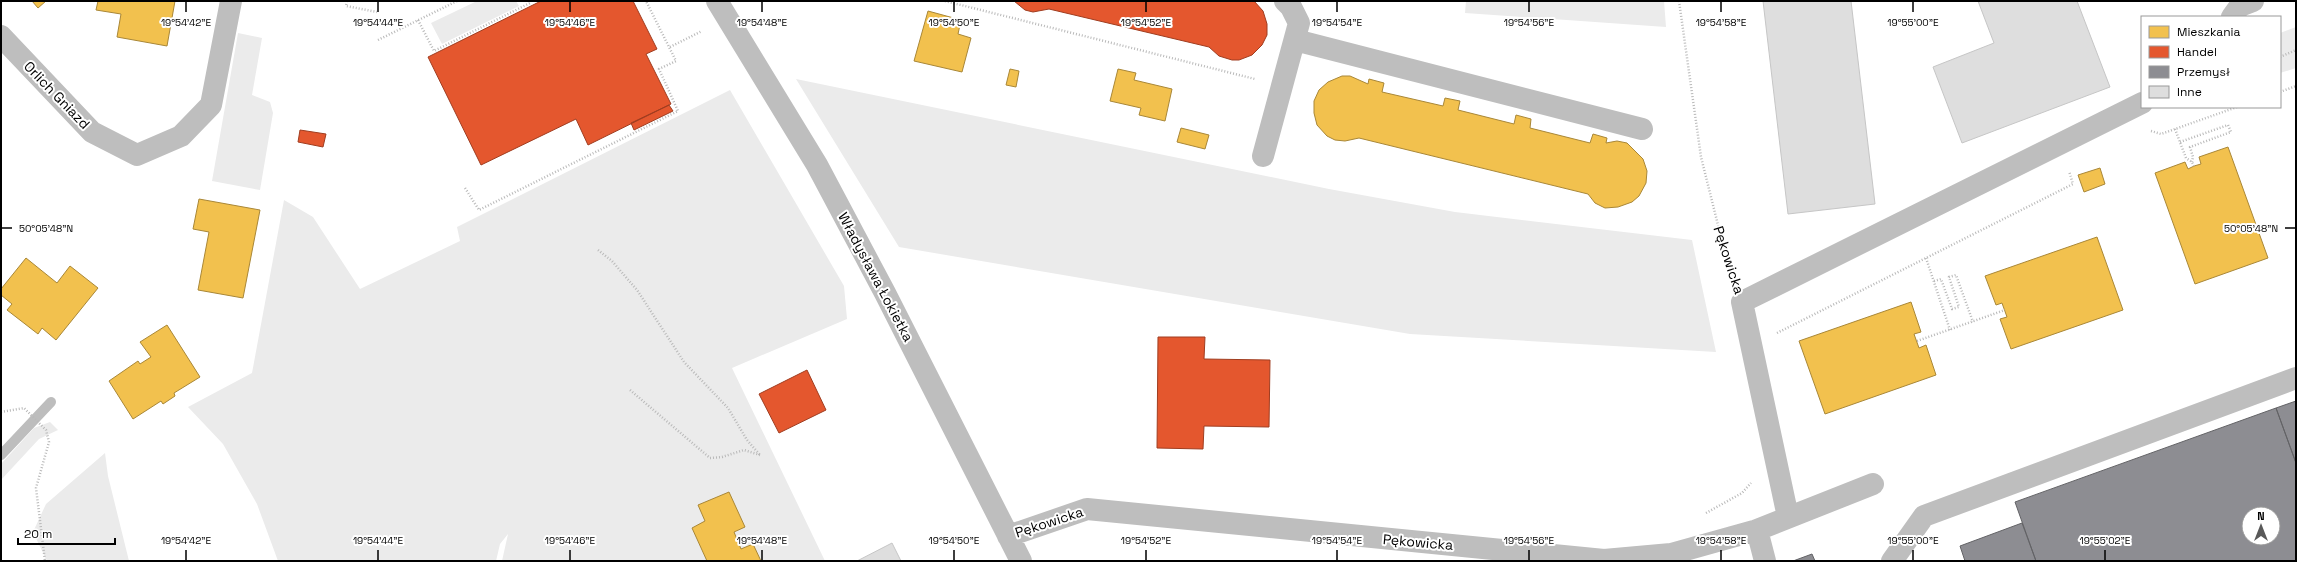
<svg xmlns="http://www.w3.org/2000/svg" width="2297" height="562" viewBox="0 0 2297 562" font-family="'Space Grotesk',sans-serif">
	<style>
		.green { fill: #ebebeb }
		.homes { fill: #f2c14e; stroke: #a98737 }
		.shops { fill: #e4572e; stroke: #a03d20 }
		.industry { fill: #8d8d92; stroke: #636366; fill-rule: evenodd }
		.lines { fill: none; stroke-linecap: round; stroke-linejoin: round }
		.stream { stroke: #bdbdbd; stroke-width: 10 }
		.building { fill: #dedede; stroke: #c6c6c6 }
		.path { stroke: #b9b9b9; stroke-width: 2.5; stroke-dasharray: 1 2; stroke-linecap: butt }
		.minor { stroke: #bebebe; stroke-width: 22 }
		.ticks { fill: none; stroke: #000; stroke-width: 1.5 }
		.labels { text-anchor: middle; stroke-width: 4; stroke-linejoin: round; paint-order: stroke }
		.street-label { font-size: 14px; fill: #000; stroke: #fff }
		.ticks-label { font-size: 10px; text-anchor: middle; fill: #000; stroke: #fff; stroke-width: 4; stroke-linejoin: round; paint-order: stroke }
	</style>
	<rect width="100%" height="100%" fill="#fff"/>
	<!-- green -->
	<path class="green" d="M477,1h39l3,5 -77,38 -11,-21z
		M1466,1h198l2,26 -201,-14z
		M2296,27v41l-16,5v-40z
		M238,33l24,5 -10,57 18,7 3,11 -13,77 -48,-9z
		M796,79l533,110 126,23 237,28 24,112 -306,-18 -511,-87z
		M730,90l114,196 3,33 -115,49 93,193h-323l6,-27 -8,10 -4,17h-218l-21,-57 -34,-60 -35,-37 64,-34 32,-173 29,17 47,72 100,-48 -3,-14z
		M50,422l8,8 -19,9 -38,41v-16l33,-36z
		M105,453l3,23 21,85h-82l-14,-29 13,-28z"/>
	<!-- homes -->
	<path class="homes" d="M32,1h14l-8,7z
		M98,1h77l-8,45 -50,-9 4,-23 -25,-4z
		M928,11l33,9 -3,14 13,4 -9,34 -48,-11z
		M1010,69l9,2 -3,16 -10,-2z
		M1118,69l18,4 -2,7 38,9 -7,32 -26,-6 2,-7 -31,-7z
		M1342,76h8l18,8 1,-5 15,4 -2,9 61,14 2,-8 15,3 -2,9 56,14 2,-9 15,4 -1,9 60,15 3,-9 14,4 -1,5 11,-2 10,2 16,16 4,12 -1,12 -7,13 -7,6 -14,5 -13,1 -10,-5 -7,-9 -229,-56 -14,3 -10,-1 -8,-4 -10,-11 -3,-12v-12l5,-11 9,-8z
		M1181,128l28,7 -4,14 -28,-7z
		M2228,147l40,111 -73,26 -40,-111 30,-11 3,7 6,-3 7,-2 -2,-7z
		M2100,168l5,16 -21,8 -6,-17z
		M199,199l61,11 -17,88 -45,-8 11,-58 -16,-3z
		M2097,237l26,73 -112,39 -11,-30 7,-2 -5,-14 -6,2 -11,-29z
		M26,258l31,25 13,-17 28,22 -42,52 -14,-12 -4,6 -31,-24 5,-6 -11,-9v-6z
		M1911,302l10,30 -7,2 5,14 7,-3 10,30 -111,39 -26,-73z
		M167,325l33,52 -26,16 1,3 -12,8 -2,-3 -28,18 -24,-38 29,-20 2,3 11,-7 -11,-15z
		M729,492l16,35 -11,5 7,17 12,-5 8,17h-54l-15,-33 13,-7 -7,-16z"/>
	<!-- shops -->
	<path class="shops" d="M541,1h92l24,48 -11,5 25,50 -83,41 -12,-26 -95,46 -53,-108z
		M1014,1h240l9,10 4,13v11l-5,10 -10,10 -13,5h-7l-13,-4 -10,-9 -160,-38 -16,3 -8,-2z
		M669,105l4,6 -39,19 -3,-7z
		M300,130l26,4 -3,13 -25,-5z
		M1158,337h47l-1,22 66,1 -1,67 -65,-1 -1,23 -46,-1z
		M807,370l19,40 -47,23 -20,-39z"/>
	<!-- industry -->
	<path class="industry" d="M2296,401v62l-20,-55z
		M2276,408l20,55v98h-260l-21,-59zM2249,514h24v24h-24z
		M2022,523l14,38h-71l-5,-15z
		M1812,554l3,7h-22z"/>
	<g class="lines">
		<!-- stream -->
		<path class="stream" d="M1,455l50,-53"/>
	</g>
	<!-- building -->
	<path class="building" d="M1763,1h88l24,203 -87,10z
		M1978,1h99l33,86 -148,56 -29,-76 61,-24z
		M892,543l9,18h-44z"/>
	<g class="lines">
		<!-- path -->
		<path class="path" d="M347,1l-1,5 31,6
			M945,1l310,78
			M1679,1l22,156 17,68 16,49
			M418,20l16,31 96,-48 -1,-2
			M378,40l79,-39
			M670,47l32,-16
			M2280,57l16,-7
			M2280,92l16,-6
			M2175,129l11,29 6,4 2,4
			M2151,131l10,3 76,-27
			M2180,142l48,-17 3,7 -41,15 3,10 -1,5
			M465,188l14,22 199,-99 -19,-42 17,-8 -30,-60
			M598,250l14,11 25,29 47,72 44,46 19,32 13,15
			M1926,258l24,72
			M1934,281l7,-2 11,30 7,-2 -10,-30 7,-2 17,47
			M1777,333l296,-149 -4,-13
			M1917,341l88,-31
			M630,390l80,68 12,-1 22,-7 16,5
			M1,412l23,-4 22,22 3,12 -13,46 9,73
			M1706,513l36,-20 9,-10"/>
		<!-- minor -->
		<path class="minor" d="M717,1l100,164 68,128 136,268
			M2232,17l8,-11 13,-5
			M1,36l91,96 45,23 44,-19 30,-31 20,-104
			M1295,40l347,89
			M1263,156l36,-133 -8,-16 -6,-6
			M1788,517l-46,-215 400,-199
			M1757,530l8,31
			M1008,536l79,-27 517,51 67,-6 86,-24 116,-46
			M1892,561l32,-45 372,-138"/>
	</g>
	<!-- ticks -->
	<path class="ticks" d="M186,2v10M378,2v10M570,2v10M762,2v10M954,2v10M1146,2v10M1337,2v10M1529,2v10M1721,2v10M1913,2v10M2,228h10M2285,228h10M186,550v10M378,550v10M570,550v10M762,550v10M954,550v10M1146,550v10M1337,550v10M1529,550v10M1721,550v10M1913,550v10M2105,550v10"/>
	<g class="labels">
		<!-- street labels -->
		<g class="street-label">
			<text transform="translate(57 95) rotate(46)" y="5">Orlich Gniazd</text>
			<text transform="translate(1729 260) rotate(72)" y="5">Pękowicka</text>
			<text transform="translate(876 277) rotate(62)" y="5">Władysława Łokietka</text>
			<text transform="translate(1049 522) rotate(-18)" y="5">Pękowicka</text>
			<text transform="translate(1418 542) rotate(5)" y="5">Pękowicka</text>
		</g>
	</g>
	<g class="ticks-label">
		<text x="186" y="26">19°54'42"E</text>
		<text x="378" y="26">19°54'44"E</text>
		<text x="570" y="26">19°54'46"E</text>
		<text x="762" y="26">19°54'48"E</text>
		<text x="954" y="26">19°54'50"E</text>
		<text x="1146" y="26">19°54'52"E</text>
		<text x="1337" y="26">19°54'54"E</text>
		<text x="1529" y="26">19°54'56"E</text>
		<text x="1721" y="26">19°54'58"E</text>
		<text x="1913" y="26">19°55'00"E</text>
		<text x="46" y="232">50°05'48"N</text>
		<text x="2251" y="232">50°05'48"N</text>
		<text x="186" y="544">19°54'42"E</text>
		<text x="378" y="544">19°54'44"E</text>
		<text x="570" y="544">19°54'46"E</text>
		<text x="762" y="544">19°54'48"E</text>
		<text x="954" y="544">19°54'50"E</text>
		<text x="1146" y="544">19°54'52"E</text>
		<text x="1337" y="544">19°54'54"E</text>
		<text x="1529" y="544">19°54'56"E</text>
		<text x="1721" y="544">19°54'58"E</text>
		<text x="1913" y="544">19°55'00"E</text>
		<text x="2105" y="544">19°55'02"E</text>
	</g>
	<!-- border -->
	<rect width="2297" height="562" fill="none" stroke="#000000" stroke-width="4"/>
	<!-- legend -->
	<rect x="2141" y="16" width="140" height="92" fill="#ffffff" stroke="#999999"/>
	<rect x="2149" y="26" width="20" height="12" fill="#f2c14e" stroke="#999999"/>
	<text x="2177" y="36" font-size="12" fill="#000000">Mieszkania</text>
	<rect x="2149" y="46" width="20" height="12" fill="#e4572e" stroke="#999999"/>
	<text x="2177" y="56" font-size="12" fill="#000000">Handel</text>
	<rect x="2149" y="66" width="20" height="12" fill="#8d8d92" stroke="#999999"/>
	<text x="2177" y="76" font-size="12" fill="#000000">Przemysł</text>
	<rect x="2149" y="86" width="20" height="12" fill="#dedede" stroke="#999999"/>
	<text x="2177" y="96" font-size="12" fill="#000000">Inne</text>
	<!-- north arrow -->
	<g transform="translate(2261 526)"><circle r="19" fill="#ffffff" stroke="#999999"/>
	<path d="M0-3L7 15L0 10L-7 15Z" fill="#595959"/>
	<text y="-6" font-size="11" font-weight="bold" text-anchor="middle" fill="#000000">N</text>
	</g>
	<!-- scale -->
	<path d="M18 538v6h97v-6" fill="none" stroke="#000000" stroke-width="2"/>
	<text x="24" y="538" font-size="12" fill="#000000" stroke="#ffffff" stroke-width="3" paint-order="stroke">20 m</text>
</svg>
